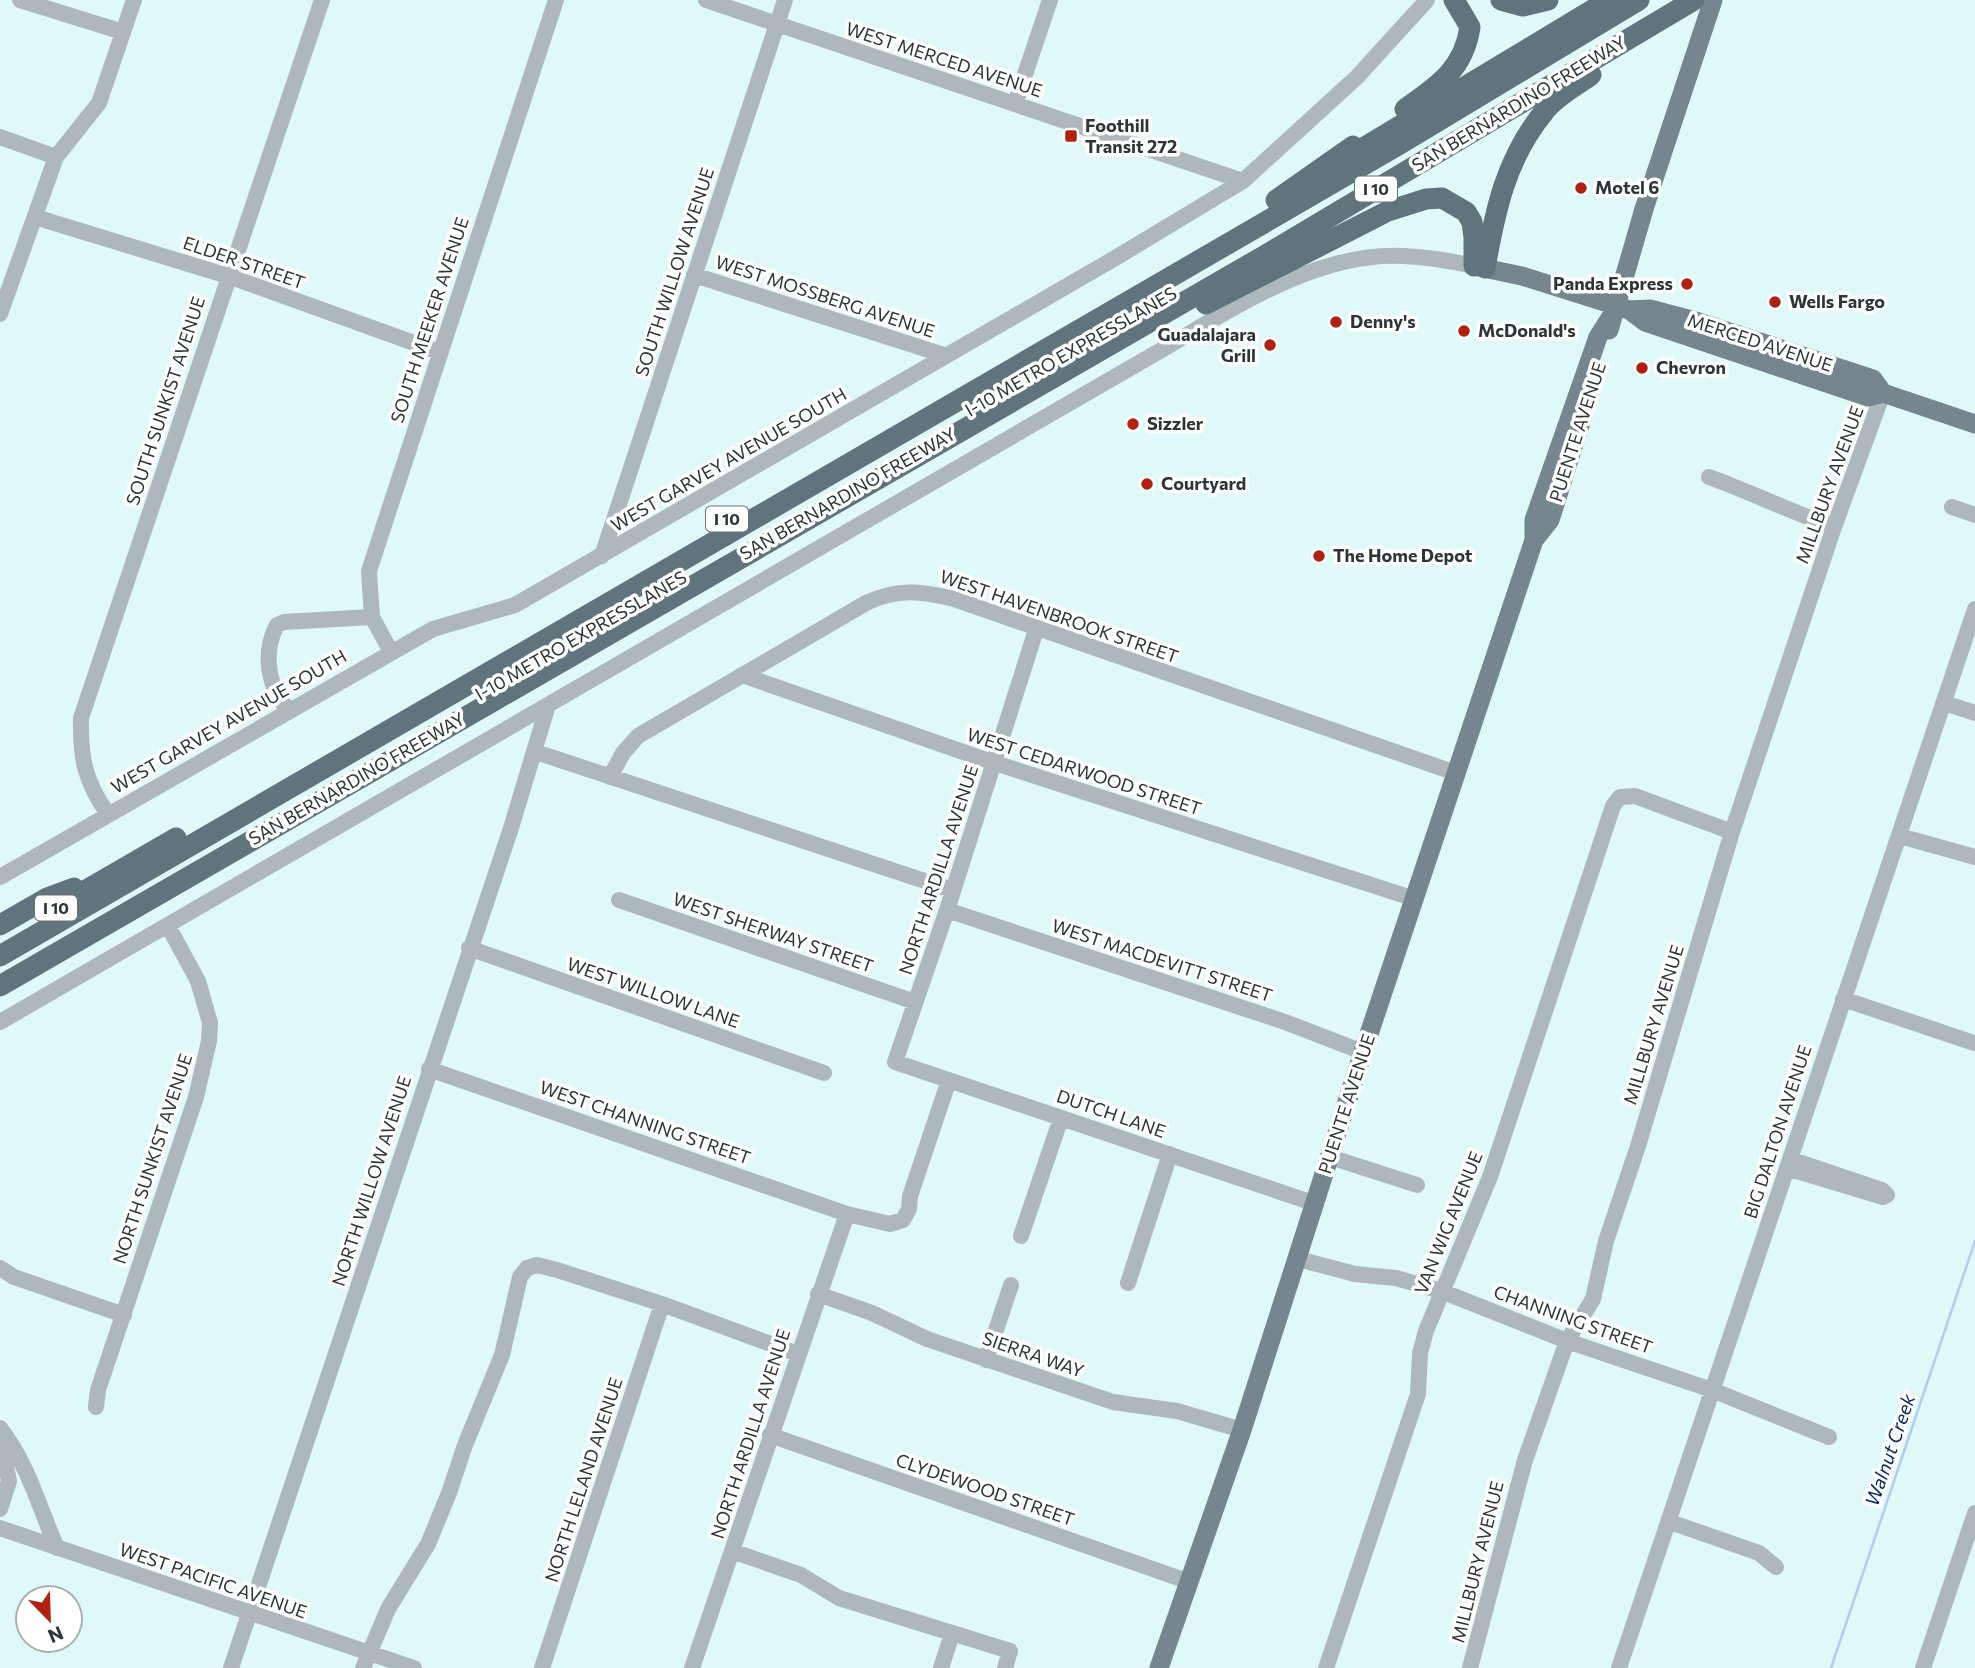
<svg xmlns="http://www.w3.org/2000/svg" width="1975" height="1668" viewBox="0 0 1975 1668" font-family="Commissioner,sans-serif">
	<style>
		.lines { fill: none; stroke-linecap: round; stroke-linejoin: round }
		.stream { stroke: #b3ccf2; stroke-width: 2.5 }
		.minor { stroke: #aeb8bc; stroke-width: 16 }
		.major { stroke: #75868e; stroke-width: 19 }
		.highway { stroke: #60747d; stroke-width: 21 }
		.poi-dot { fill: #b02112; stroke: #fff; stroke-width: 2.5 }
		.labels { text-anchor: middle; stroke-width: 7; stroke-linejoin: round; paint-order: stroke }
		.shield { fill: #fff; stroke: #6b7272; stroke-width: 2 }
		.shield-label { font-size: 16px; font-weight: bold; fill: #2c3636 }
		.street-label { font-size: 18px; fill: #2c3636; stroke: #fff }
		.poi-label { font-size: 18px; font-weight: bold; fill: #2c3636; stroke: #fff; text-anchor: start }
		.water-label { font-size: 19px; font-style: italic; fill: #062a60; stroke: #fff }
	</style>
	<rect width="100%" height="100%" fill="#dff9f8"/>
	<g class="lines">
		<!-- stream -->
		<path class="stream" d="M1831,1668l144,-427"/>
		<!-- minor -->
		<path class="minor" d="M20,0l103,32
			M706,0l537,181
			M1015,104l35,-104
			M0,137l56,20
			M35,217l193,59 211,76
			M694,275l250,80
			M0,314l56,-157 43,-54 35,-103
			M1709,477c42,15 82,35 125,50
			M1952,507l23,8
			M602,556l183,-556
			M1036,630l-89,280 -52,152 421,142
			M391,652l-19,-35 -3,-46 187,-571
			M742,675l253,88 420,136
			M1944,703l31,10
			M289,710c-21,-21 -27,-57 -12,-85l7,-3 88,-5
			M536,752l416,138
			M610,777l13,-24 15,-17 228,-133c32,-15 54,-12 88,-4l502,174
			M108,814c-23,-32 -28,-56 -27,-96l241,-718
			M1900,836l75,21
			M0,877l433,-248 82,-24 602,-348 126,-76 114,-104 70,-77
			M619,900l296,102
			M947,910l338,112 78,30
			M469,948l355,125
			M1843,999l131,44
			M0,1022l1151,-666c75,-43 163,-105 253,-100 23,1 47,5 70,10
			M429,1069l418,145 43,10 13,-4 6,-11 1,-13 39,-116
			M1330,1157l87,28
			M1787,1168l96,29 4,-2 -5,-5 -92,-31
			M1021,1236l40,-118
			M1298,1259l57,15 41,4 45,13 126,50 145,49 117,47
			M0,1268l14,9 110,38
			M1128,1283l42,-129
			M818,1294l54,19 55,26 186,63 64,9 65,19
			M986,1360l25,-75
			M96,1407l2,-17 98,-293 13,-56 1,-18 -12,-42 -30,-55
			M0,1428c28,36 39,79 57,120
			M770,1435l417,146
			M0,1437l9,44 -9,28
			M1670,1522l89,31 17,14
			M0,1528l414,140
			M732,1551l69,24 38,23 171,53 -5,17
			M231,1668l280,-840 37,-123
			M363,1668l25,-59 40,-65 21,-51 16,-48 37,-90 18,-78 7,-9 10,-3 20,5 105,34 136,50
			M542,1668l120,-364
			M692,1668l155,-454
			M941,1668l11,-34
			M1326,1668l92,-274 2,-41 6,-22 64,-154 123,-371 7,-9 15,-1 97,36
			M1470,1668l55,-208 42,-119 26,-42 13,-58 32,-95 94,-314 102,-305 49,-134
			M1619,1668l356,-1059
			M1923,1668l52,-155"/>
		<!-- major -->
		<path class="major" d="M1474,266l48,10 92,29 15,5 16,12 223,75 15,-4
			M1629,310l21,-1 49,13 174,57 10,14 92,31
			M1609,330l35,-121 69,-209
			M1534,540l16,-20 32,-101
			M1159,1668l83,-238 121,-378 171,-512v-20l64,-183 12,-19"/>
		<!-- highway -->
		<path class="highway" d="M1501,0l22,6 25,-6
			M1405,109c33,-23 59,-40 65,-82l-16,-27
			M1345,159l264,-159
			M1276,200l77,-54
			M1485,268c10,-57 21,-110 59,-156 11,-15 32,-26 47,-37
			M1206,304l182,-93 38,-12 16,-1 24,14 6,10 2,15v29
			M62,904l114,-66
			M0,925l47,-27 27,-10
			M0,956l1400,-812 239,-144
			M0,986l1264,-730 430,-256"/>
	</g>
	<!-- markers -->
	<g class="poi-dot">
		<rect x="1064" y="129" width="14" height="14" rx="3.5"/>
		<circle cx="1581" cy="188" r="7"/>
		<circle cx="1687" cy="284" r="7"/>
		<circle cx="1775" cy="302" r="7"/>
		<circle cx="1336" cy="322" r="7"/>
		<circle cx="1464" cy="331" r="7"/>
		<circle cx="1270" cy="345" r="7"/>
		<circle cx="1642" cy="368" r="7"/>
		<circle cx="1133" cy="424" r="7"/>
		<circle cx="1147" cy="484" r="7"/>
		<circle cx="1319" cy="556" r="7"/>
	</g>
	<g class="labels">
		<!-- shield labels -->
		<g class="shield">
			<rect x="1355" y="176.5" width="42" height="25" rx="5"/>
			<rect x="706" y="506.5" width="42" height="25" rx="5"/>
			<rect x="35" y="895.5" width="42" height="25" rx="5"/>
		</g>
		<g class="shield-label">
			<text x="1376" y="195">I 10</text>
			<text x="727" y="525">I 10</text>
			<text x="56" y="914">I 10</text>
		</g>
		<!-- street labels -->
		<g class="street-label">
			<text transform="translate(944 60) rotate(18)" y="6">WEST MERCED AVENUE</text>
			<text transform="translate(1519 104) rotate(-31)" y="6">SAN BERNARDINO FREEWAY</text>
			<text transform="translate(244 263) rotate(19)" y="6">ELDER STREET</text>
			<text transform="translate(675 272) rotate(-72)" y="6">SOUTH WILLOW AVENUE</text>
			<text transform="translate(825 297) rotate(18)" y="6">WEST MOSSBERG AVENUE</text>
			<text transform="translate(430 320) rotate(-72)" y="6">SOUTH MEEKER AVENUE</text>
			<text transform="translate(1760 343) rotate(18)" y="6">MERCED AVENUE</text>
			<text transform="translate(1071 352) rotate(-30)" y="6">I-10 METRO EXPRESSLANES</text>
			<text transform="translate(166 401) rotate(-72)" y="6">SOUTH SUNKIST AVENUE</text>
			<text transform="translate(1578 432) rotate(-72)" y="6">PUENTE AVENUE</text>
			<text transform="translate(729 460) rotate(-30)" y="6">WEST GARVEY AVENUE SOUTH</text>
			<text transform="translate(1830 485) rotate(-70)" y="6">MILLBURY AVENUE</text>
			<text transform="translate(848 494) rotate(-30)" y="6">SAN BERNARDINO FREEWAY</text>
			<text transform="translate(1059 617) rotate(19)" y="6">WEST HAVENBROOK STREET</text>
			<text transform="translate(581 636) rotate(-30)" y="6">I-10 METRO EXPRESSLANES</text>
			<text transform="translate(229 722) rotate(-30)" y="6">WEST GARVEY AVENUE SOUTH</text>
			<text transform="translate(1084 772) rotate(18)" y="6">WEST CEDARWOOD STREET</text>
			<text transform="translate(357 779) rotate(-30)" y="6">SAN BERNARDINO FREEWAY</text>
			<text transform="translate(939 870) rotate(-72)" y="6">NORTH ARDILLA AVENUE</text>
			<text transform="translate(773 933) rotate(19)" y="6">WEST SHERWAY STREET</text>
			<text transform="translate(1162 961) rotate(18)" y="6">WEST MACDEVITT STREET</text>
			<text transform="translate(653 993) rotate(19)" y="6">WEST WILLOW LANE</text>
			<text transform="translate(1654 1025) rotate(-73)" y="6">MILLBURY AVENUE</text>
			<text transform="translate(1347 1104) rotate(-72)" y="6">PUENTE AVENUE</text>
			<text transform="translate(1111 1114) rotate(19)" y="6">DUTCH LANE</text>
			<text transform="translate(645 1123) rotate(19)" y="6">WEST CHANNING STREET</text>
			<text transform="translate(1778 1132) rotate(-72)" y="6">BIG DALTON AVENUE</text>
			<text transform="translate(153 1159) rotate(-72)" y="6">NORTH SUNKIST AVENUE</text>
			<text transform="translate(372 1181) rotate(-72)" y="6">NORTH WILLOW AVENUE</text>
			<text transform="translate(1449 1223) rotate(-68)" y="6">VAN WIG AVENUE</text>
			<text transform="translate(1573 1320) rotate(20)" y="6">CHANNING STREET</text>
			<text transform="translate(1033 1355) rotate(19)" y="6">SIERRA WAY</text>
			<text transform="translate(751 1434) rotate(-72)" y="6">NORTH ARDILLA AVENUE</text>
			<text transform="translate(584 1480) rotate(-72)" y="6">NORTH LELAND AVENUE</text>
			<text transform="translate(985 1490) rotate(19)" y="6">CLYDEWOOD STREET</text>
			<text transform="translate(1478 1562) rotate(-76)" y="6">MILLBURY AVENUE</text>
			<text transform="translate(213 1581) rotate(19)" y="6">WEST PACIFIC AVENUE</text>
		</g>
		<!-- poi labels -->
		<g class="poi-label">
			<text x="1085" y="132">Foothill<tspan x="1085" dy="21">Transit 272</tspan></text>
			<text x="1595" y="194">Motel 6</text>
			<text x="1673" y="290" text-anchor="end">Panda Express</text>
			<text x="1789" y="308">Wells Fargo</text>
			<text x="1350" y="328">Denny's</text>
			<text x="1478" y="337">McDonald's</text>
			<text x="1256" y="341" text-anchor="end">Guadalajara<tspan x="1256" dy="21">Grill</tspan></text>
			<text x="1656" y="374">Chevron</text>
			<text x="1147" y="430">Sizzler</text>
			<text x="1161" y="490">Courtyard</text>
			<text x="1333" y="562">The Home Depot</text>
		</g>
		<!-- water labels -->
		<g class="water-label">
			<text transform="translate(1890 1450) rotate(-71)" y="7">Walnut Creek</text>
		</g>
	</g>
	<!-- north arrow -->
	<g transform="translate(49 1619) rotate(157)"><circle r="33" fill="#ffffff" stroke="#abafaf" stroke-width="2"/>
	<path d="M0-5L12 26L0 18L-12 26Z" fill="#b02112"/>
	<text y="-10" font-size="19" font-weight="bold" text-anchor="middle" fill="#2c3636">N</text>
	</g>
</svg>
